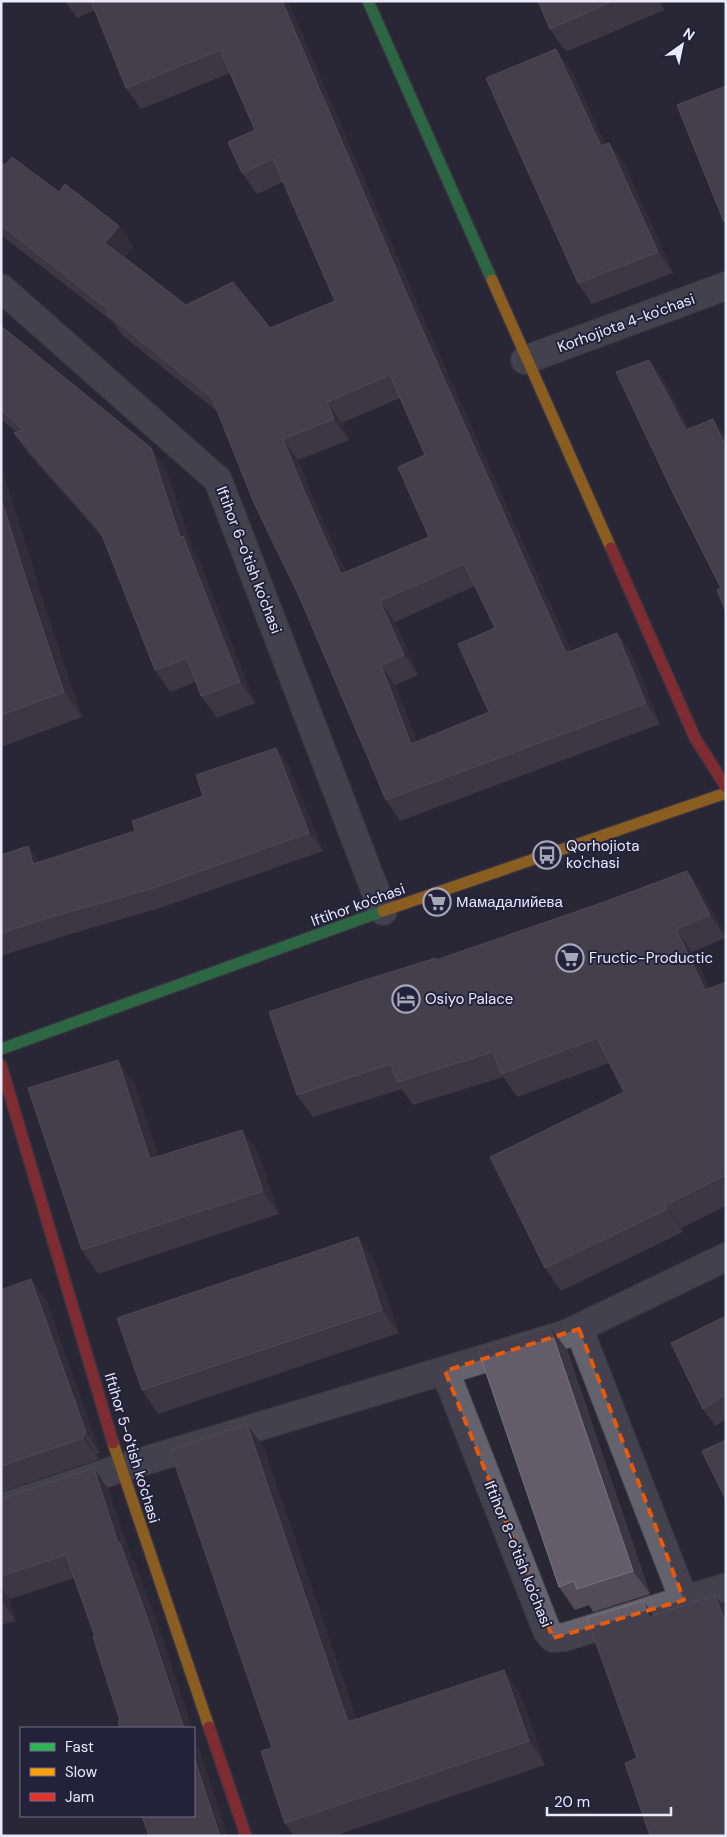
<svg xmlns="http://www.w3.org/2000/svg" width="727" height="1837" viewBox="0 0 727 1837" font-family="'DM Sans',sans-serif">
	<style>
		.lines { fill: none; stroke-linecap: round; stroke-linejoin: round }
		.street-casing { stroke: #464451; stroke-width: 30 }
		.fast-casing { stroke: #464451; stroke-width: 14 }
		.slow-casing { stroke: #464451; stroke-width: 14 }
		.jam-casing { stroke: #464451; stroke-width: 14 }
		.street { stroke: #63626d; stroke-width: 28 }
		.fast { stroke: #30b455; stroke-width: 11 }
		.slow { stroke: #ff9f0a; stroke-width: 11 }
		.jam { stroke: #e5322d; stroke-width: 11 }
		.wall { fill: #524c59; fill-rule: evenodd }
		.shaded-wall { fill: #3b3643 }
		.building { fill: #635d6b; stroke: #787381; fill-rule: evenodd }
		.marked { fill: none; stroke: #e8590c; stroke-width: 4; stroke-dasharray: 10 6; stroke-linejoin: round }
		.labels { text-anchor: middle; stroke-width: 4; stroke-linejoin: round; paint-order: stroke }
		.street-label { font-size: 15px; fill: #eaeafb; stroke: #24213b }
		.poi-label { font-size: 15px; fill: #eaeafb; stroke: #24213b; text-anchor: start }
	</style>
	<rect width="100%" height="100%" fill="#292735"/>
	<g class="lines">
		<!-- street casing -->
		<g class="street-casing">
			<path id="street" d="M1,288l217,192 165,431
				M525,360l201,-74
				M445,1371l102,260 6,7 12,-1 119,-37 -105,-271
				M1,1508l120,-40 445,-134 160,-77
				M684,1600l42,-13"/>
		</g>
		<!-- fast casing -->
		<g class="fast-casing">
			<path id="fast" d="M368,1l124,279
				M1,1049l382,-138"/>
		</g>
		<!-- slow casing -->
		<g class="slow-casing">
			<path id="slow" d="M492,280l119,268
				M383,911l343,-118
				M113,1443l96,284"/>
		</g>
		<!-- jam casing -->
		<g class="jam-casing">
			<path id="jam" d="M611,548l84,190 31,49
				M1,1065l112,378
				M209,1727l37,109"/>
		</g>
		<!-- street -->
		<use href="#street" class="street"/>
		<!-- fast -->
		<use href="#fast" class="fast"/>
		<!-- slow -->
		<use href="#slow" class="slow"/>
		<!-- jam -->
		<use href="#jam" class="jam"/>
	</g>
	<!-- wall -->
	<path class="wall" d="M65,1h223l145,340 138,310 46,-18 15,21 28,70 -260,97 -14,-21 -87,-204 -81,-184 -96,-77 -9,-13 -112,-87v-73l4,3 54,27 60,34 14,20 -8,11 61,48 84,23 65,-27 -52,-119 -26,12 -15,-21 13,-43 -25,-57 -89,36 -15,-21 -31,-78 -18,8zM400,398l25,57 4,82 -83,35 -26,-57 -22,-55 51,-20 -7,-17zM475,586l20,42 -6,84 -72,30 -22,-57 23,-10 -23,-53z
		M538,1h123l3,9 -98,42 -16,-23z
		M571,70l34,74 19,19 49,110 -81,31 -14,-21z
		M1,326l31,25 119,97 15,21 27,82 5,7 57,145 -38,15 -16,-22 -5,-14 -26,10 -15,-22 -52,-132 -74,-84 -15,-21 2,-1 -15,-13z
		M1,466l43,138 38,113 -81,30z
		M276,748l13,19 34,84 -160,56 -99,29 -63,20v-101l27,-9 11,16 96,-31 68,-35z
		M687,871l16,23 23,43v1l-34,14 18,37 16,-7v224l-45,22 2,4 -122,59 -16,-23 79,-176 -15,-29 -92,34 -14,-20 -90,28 -11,-16 -89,28 -16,-22 140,-135 167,-58z
		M134,1083l24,73 84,-26 16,23 21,61 -181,60 -16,-24z
		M358,1237l16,24 25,72 -241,81 -16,-24z
		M1,1290l45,10 54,153 -3,1 2,5 -98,33z
		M726,1316v103l-11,7 -12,-17z
		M550,1327l17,23 83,244 -57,18 -4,-7 -14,5 -16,-23z
		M247,1424l17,24 92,271 164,-26 25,72 -211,71h-40l-9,-13 -13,-75z
		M108,1489l23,68 4,6 28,77 29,88h-72v-7l-25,-84 -21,-59 -64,21 6,22 -15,4v-126z"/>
	<!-- shaded-wall -->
	<path class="shaded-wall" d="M282,1h6l145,340 148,333 -15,-21 -148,-333z
		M659,1h2l3,9z
		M556,49l15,21 44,97 -14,-21z
		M609,143l15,20 49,110 -15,-21z
		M119,226l14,20 -13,17 -15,-20z
		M649,360l15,20 37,71 -15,-21z
		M327,402l15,21 7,17 -15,-21z
		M713,419l13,18v11z
		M283,439l15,21 22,55 36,80 -15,-21 -35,-79z
		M151,448l15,21 27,82 5,7 57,145 -15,-21 -60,-145z
		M1,466l43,138 38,113 -18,-25 -38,-113 -25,-81z
		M380,601l15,21 23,53 -14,-20z
		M617,633l15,21 28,70 -14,-21z
		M381,665l14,20 30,80 -14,-21z
		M276,748l13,19 34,84 -14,-18z
		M28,846l13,19 -8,-1z
		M687,871l16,23 23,44 -16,-23z
		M676,929l16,23 29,61 -16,-23z
		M118,1060l16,23 32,99 -16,-23z
		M242,1130l16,23 21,61 -16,-23z
		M665,1205l16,23 2,4 -16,-23z
		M358,1237l16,24 25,72 -17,-23z
		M31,1279l15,21 54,153 -14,-21z
		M550,1327l17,23 83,244 -17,-23z
		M247,1424l17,24 100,297 -16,-23z
		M83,1434l14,20 2,5 -15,-21z
		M94,1468l14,21 23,68 4,6 28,77 29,88h-8l-66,-185z
		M1,1587l9,12 6,22 -14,-21z
		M715,1595l11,15v14z
		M643,1601l17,23 -11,-7z
		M504,1670l16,23 25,72 -16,-24z
		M194,1733l34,103h-8l-26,-79z"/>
	<!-- building -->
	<path class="building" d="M91,1h191l136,319 148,333 51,-20 29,70 -260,97 -87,-204 -45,-93 -42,-105 -105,-84 3,-3 -109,-86v-63l4,3 7,-8 47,35 6,-8 54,42 -14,17 81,62 47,-23 37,46 65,-27 -62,-142 -31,14 -14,-31 27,-12 -35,-80 -94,38zM390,375l35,80 -27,12 31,70 -88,37 -35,-79 -23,-56 51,-20 -7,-17zM464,564l31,64 -37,16 31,68 -78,32 -30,-79 23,-10 -24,-54z
		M538,1h75l-63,28z
		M556,49l45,97 8,-3 49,109 -80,31 -92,-205z
		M726,86v135l-2,1 -47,-117z
		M1,326l31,25 119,97 29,89 3,-1 57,146 -39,14 -14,-38 -32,12 -55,-140 -86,-97 10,-3 -23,-20z
		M649,360l37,70 27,-11 13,29v164l-9,-22 4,-2 -47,-93 -58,-123z
		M1,498l25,81 38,113 -63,23z
		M276,748l33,85 -159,56 -99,28 -50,16v-78l27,-9 5,18 102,-33 -3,-10 71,-25 -7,-21z
		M687,871l23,44 -34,14 29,61 21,-8v193l-61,30 2,4 -122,59 -55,-111 134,-65 -27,-54 -96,36 -8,-22 -96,30 -6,-18 -94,31 -28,-83 96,-32 71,-22v2l168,-58z
		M118,1060l32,99 92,-29 21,61 -181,59 -54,-162z
		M358,1237l24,73 -240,80 -25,-72z
		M31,1279l55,153 -3,2 1,4 -83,28v-176z
		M726,1316v78l-23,15 -32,-66z
		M550,1327l83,244 -56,18 -3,-8 -15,6 -81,-238z
		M247,1424l101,298 156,-52 25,71 -244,82 -24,-72 11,-3 -102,-298z
		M726,1440v60l-24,-49z
		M94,1468l24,75h2l28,77 36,108h-64l-2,-7h2l-27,-84h2l-29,-82 -65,21v-77z
		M715,1595l11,29v212h-76l-25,-73 12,-5 -50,-140 56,-17 6,16z
		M194,1757l26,79h-71l-7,-20h52z"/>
	<!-- marked area -->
	<path d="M0 0H727V1837H0ZM579,1329l105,271 -131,38 -108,-267z" fill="#292735" fill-opacity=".55" fill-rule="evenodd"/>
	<path class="marked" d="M579,1329l105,271 -131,38 -108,-267z"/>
	<!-- icons -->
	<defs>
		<g id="bus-ring" transform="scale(1.4375)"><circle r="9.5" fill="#24213b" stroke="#a6a6b6" stroke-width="1.5"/><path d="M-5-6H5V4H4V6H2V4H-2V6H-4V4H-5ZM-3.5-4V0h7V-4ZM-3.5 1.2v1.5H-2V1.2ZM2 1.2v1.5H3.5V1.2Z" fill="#a6a6b6"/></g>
		<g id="supermarket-ring" transform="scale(1.4375)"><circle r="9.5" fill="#24213b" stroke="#a6a6b6" stroke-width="1.5"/><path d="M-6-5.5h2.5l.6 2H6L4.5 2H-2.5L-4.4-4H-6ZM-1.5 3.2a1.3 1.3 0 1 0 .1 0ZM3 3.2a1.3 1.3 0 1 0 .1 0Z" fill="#a6a6b6"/></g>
		<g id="hotel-ring" transform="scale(1.4375)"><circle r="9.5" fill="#24213b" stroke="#a6a6b6" stroke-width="1.5"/><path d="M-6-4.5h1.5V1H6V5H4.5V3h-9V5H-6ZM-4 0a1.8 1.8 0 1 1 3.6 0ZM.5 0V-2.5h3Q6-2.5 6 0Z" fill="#a6a6b6"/></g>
	</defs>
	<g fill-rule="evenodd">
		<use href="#bus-ring" x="547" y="855"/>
		<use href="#supermarket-ring" x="437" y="902"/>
		<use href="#supermarket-ring" x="570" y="958"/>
		<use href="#hotel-ring" x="406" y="999"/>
	</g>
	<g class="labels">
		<!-- street labels -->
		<g class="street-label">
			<text transform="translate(626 323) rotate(-20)" y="5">Korhojiota 4-ko'chasi</text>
			<text transform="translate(249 560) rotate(69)" y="5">Iftihor 6-o'tish ko'chasi</text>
			<text transform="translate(358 905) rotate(-20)" y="5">Iftihor ko'chasi</text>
			<text transform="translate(132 1448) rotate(73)" y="5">Iftihor 5-o'tish ko'chasi</text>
			<text transform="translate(518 1554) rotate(68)" y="5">Iftihor 8-o'tish ko'chasi</text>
		</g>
		<!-- poi labels -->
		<g class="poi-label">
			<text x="566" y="851">Qorhojiota<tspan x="566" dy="17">ko'chasi</tspan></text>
			<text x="456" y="907">Мамадалийева</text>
			<text x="589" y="963">Fructic-Productic</text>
			<text x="425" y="1004">Osiyo Palace</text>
		</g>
	</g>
	<!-- border -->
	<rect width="727" height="1837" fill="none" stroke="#eaeafb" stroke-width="5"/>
	<!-- legend -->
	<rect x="20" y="1727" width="175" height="90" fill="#24213b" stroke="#737188"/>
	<rect x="30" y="1743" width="25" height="8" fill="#30b455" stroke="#737188"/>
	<text x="65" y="1752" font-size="15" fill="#eaeafb">Fast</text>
	<rect x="30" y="1768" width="25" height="8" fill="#ff9f0a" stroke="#737188"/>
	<text x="65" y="1777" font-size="15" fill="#eaeafb">Slow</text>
	<rect x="30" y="1793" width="25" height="8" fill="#e5322d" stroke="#737188"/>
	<text x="65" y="1802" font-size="15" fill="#eaeafb">Jam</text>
	<!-- north arrow -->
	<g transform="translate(682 45) rotate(33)" stroke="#24213b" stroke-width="4" paint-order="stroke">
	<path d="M0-4L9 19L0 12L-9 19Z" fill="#eaeafb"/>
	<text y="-8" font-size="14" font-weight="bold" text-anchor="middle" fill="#eaeafb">N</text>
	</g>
	<!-- scale -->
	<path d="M547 1807v8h124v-8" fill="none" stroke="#eaeafb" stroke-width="2.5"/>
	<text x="554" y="1807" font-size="15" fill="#eaeafb" stroke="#24213b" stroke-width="4" paint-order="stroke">20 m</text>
</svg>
